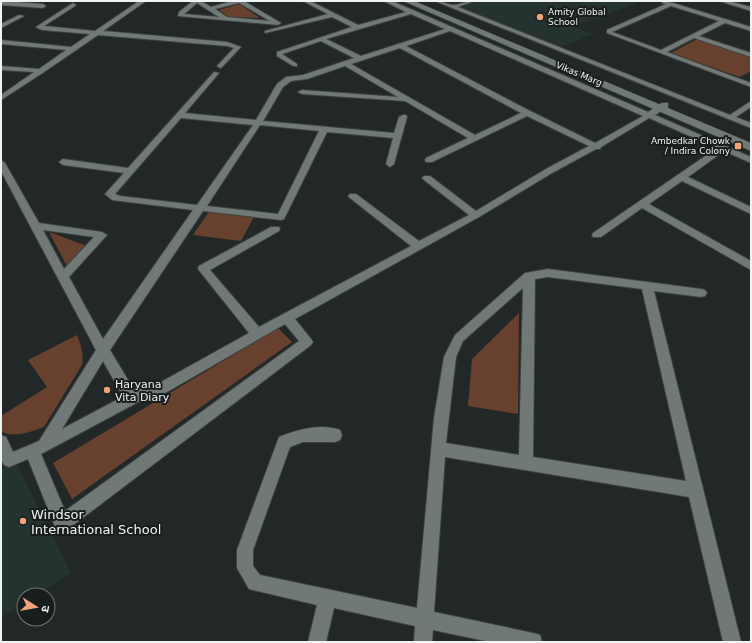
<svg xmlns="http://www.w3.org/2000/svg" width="752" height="643" viewBox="0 0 752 643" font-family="'DejaVu Sans','Noto Sans Devanagari',sans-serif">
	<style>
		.built { fill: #243330 }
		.green { fill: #67412d }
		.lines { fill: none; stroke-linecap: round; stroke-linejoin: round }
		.street-casing { stroke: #3d4342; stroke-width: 2 }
		.secondary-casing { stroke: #3d4342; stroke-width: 1 }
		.street { fill: #717977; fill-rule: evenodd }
		.secondary { fill: #717977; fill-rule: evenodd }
		.poi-dot { fill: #f0a279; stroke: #181e1d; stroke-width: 1.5 }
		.labels { text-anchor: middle; stroke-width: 4; stroke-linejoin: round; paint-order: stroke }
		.far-poi-label { font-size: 9px; fill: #f0f4f3; stroke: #181e1d; text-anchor: start }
		.far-street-label { font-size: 9px; fill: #f0f4f3; stroke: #181e1d }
		.poi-label { font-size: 11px; fill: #f0f4f3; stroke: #181e1d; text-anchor: start }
		.near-poi-label { font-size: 13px; fill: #f0f4f3; stroke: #181e1d; text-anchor: start }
	</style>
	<rect width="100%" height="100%" fill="#212827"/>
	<!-- built -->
	<path class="built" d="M479,1h164l-70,26 20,7 -34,14 -101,-40z
		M16,463l55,110 -34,22h-13v8l-23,15v-149z"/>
	<!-- green -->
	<path class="green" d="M239,4l21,14 -31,-1 -10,-7z
		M697,39l54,19v13l-11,6 -69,-24z
		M210,210l45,5 -14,26 -48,-6z
		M49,232l38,14 -19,22z
		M519,313l-1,101 -50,-8 4,-47z
		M278,328l14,14 -220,157 -19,-36z
		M77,335c4,10 7,19 5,30l-38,62c-15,5 -27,11 -42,5l-1,-16 46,-29 -19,-27z"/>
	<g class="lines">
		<!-- street casing -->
		<g class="street-casing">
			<path id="street" d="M1,1l42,3 3,2 -3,2 -42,-3z
				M139,1h7l-43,30 124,11 14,5 -19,20 -2,1 -3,-2 17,-18 -7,-2 -129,-11 -54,37 -43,28v-5l33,-23 -33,-2v-4l38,3 27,-19 -65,-6v-4l70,7 19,-13 -48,-4 -6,-3 37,-24 3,2 -1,1 -31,20 51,5z
				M193,1h8l10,6 21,-6h12l37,22 -3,2 -100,-9 1,-4zM197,3l22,14 -35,-3zM239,3l31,18 -43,-4 -12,-8z
				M303,1h7l48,24 48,-13 -22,-11h8l256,111 14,-9h6v4l-13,8 96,42v6l-27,-12 -36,26 63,30v7l-69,-33 -33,23 102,57v9l-109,-62 -41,29h-8l-1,-2 1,-2 124,-85 -68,-30 -48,29 -1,2h-4l-44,24 -73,44 -184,102 16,20 2,3 -2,3 -243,184 -6,2 -6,-2 -28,-70 -19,8 -5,-2 -3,-6v-24l5,2 7,15 26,-11 57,-91 -95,-179v-11l4,3 34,60 63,9 5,3 -38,42 34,62 90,-129 -81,-10 -7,-6 19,-21 -61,-8 -4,-3 4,-3 65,9 86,-96 5,1 -34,40 71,7 21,-36 9,-7 17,-2 51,-17 -33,-17 -39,13 15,10v2h-4l-16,-10v-4l75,-25 -20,-10 -67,16v-2l63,-17zM411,14l34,15 -84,27 -35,-17zM450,31l193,85 -48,27 -65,-32 -124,-65zM400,48l121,65 -46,22 -124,-71zM345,66l53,31 -96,-7 -4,2 4,2 103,7 63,37 -42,20 -1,2 1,2h6l95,-46 62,30 -43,23 -70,42 -46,-35h-6l-2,2 2,2 45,35 -50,26 -63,-47h-6l-2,2 2,2 61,48 -152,81 -49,-57 69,-39 1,-2 -1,-2h-8l-72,39 -1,3 51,64 -97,54 -12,2 -9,-4 -21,-35 93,-139 78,9 3,-1 43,-87 66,6 -7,26 4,3 4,-3 13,-47 -1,-2h-3l-4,2 -5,16 -131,-12 20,-34 8,-6 16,-2zM181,118l72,7 -56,80 -77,-9 -5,-2zM260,125l59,6 -41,83 -71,-8zM43,230l51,7 -30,32zM285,324l14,17 -234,170 -24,-57 101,-54 18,-4zM103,361l18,32 5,2 -64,34z
				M435,1c7,0 14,4 19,4 7,-1 13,-4 20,-4l-16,6 272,108 21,-14v6l-15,10 15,6v5z
				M662,1l11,2 78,24v4l-26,-8 -26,13 52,17v4l-57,-19 -27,14 84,31v4l-144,-54v-3l59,-26 -4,-1zM671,6l48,15 -58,29 -49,-18z
				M719,1h9l23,6v4z
				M19,15l5,1 -23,12v-4z
				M548,269l153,20 4,1 2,3 -2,3 -4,1 -47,-6 87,351h-18l-34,-145 -244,-40 -11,155 99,21 7,2 2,7h-52l-57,-12 -1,12h-18l1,-16 -81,-18 -8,34h-18l9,-37 -68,-16 -12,-21v-18l42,-113c18,-7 42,-14 61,-7l2,5 -2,5 -5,2h-32l-13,5 -37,103v16l7,9 157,33 17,-190 10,-61 11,-22 70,-62zM548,277l94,12 44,192 -153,-24 2,-178zM523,288l-4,167 -73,-12 10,-86 7,-16z"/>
		</g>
		<!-- secondary casing -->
		<g class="secondary-casing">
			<path id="secondary" d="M403,1h11l337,142v8z"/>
		</g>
		<!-- street -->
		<use href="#street" class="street"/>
		<!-- secondary -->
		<use href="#secondary" class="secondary"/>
	</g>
	<!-- markers -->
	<g class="poi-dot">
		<circle cx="540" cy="17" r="4"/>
		<rect x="734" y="142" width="8" height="8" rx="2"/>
		<circle cx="107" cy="390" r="4"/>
		<circle cx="23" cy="521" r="4"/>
	</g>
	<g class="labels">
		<!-- far-poi labels -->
		<g class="far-poi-label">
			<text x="548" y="15">Amity Global<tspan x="548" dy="10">School</tspan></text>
			<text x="730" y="144" text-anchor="end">Ambedkar Chowk<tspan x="730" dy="10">/ Indira Colony</tspan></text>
		</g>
		<!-- far-street labels -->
		<g class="far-street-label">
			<text transform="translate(579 74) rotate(23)" y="3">Vikas Marg</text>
		</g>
		<!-- poi labels -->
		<g class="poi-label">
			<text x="115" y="388">Haryana<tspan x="115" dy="13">Vita Diary</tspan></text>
		</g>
		<!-- near-poi labels -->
		<g class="near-poi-label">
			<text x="31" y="519">Windsor<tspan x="31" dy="15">International School</tspan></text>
		</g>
	</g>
	<!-- border -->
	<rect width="752" height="643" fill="none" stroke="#f0f4f3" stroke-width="4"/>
	<!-- north arrow -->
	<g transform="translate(36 607) rotate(101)"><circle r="19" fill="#181e1d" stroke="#6e7473"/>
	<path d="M0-3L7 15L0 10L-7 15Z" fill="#f0a279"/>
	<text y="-6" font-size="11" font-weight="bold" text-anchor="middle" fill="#f0f4f3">उ</text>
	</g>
</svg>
